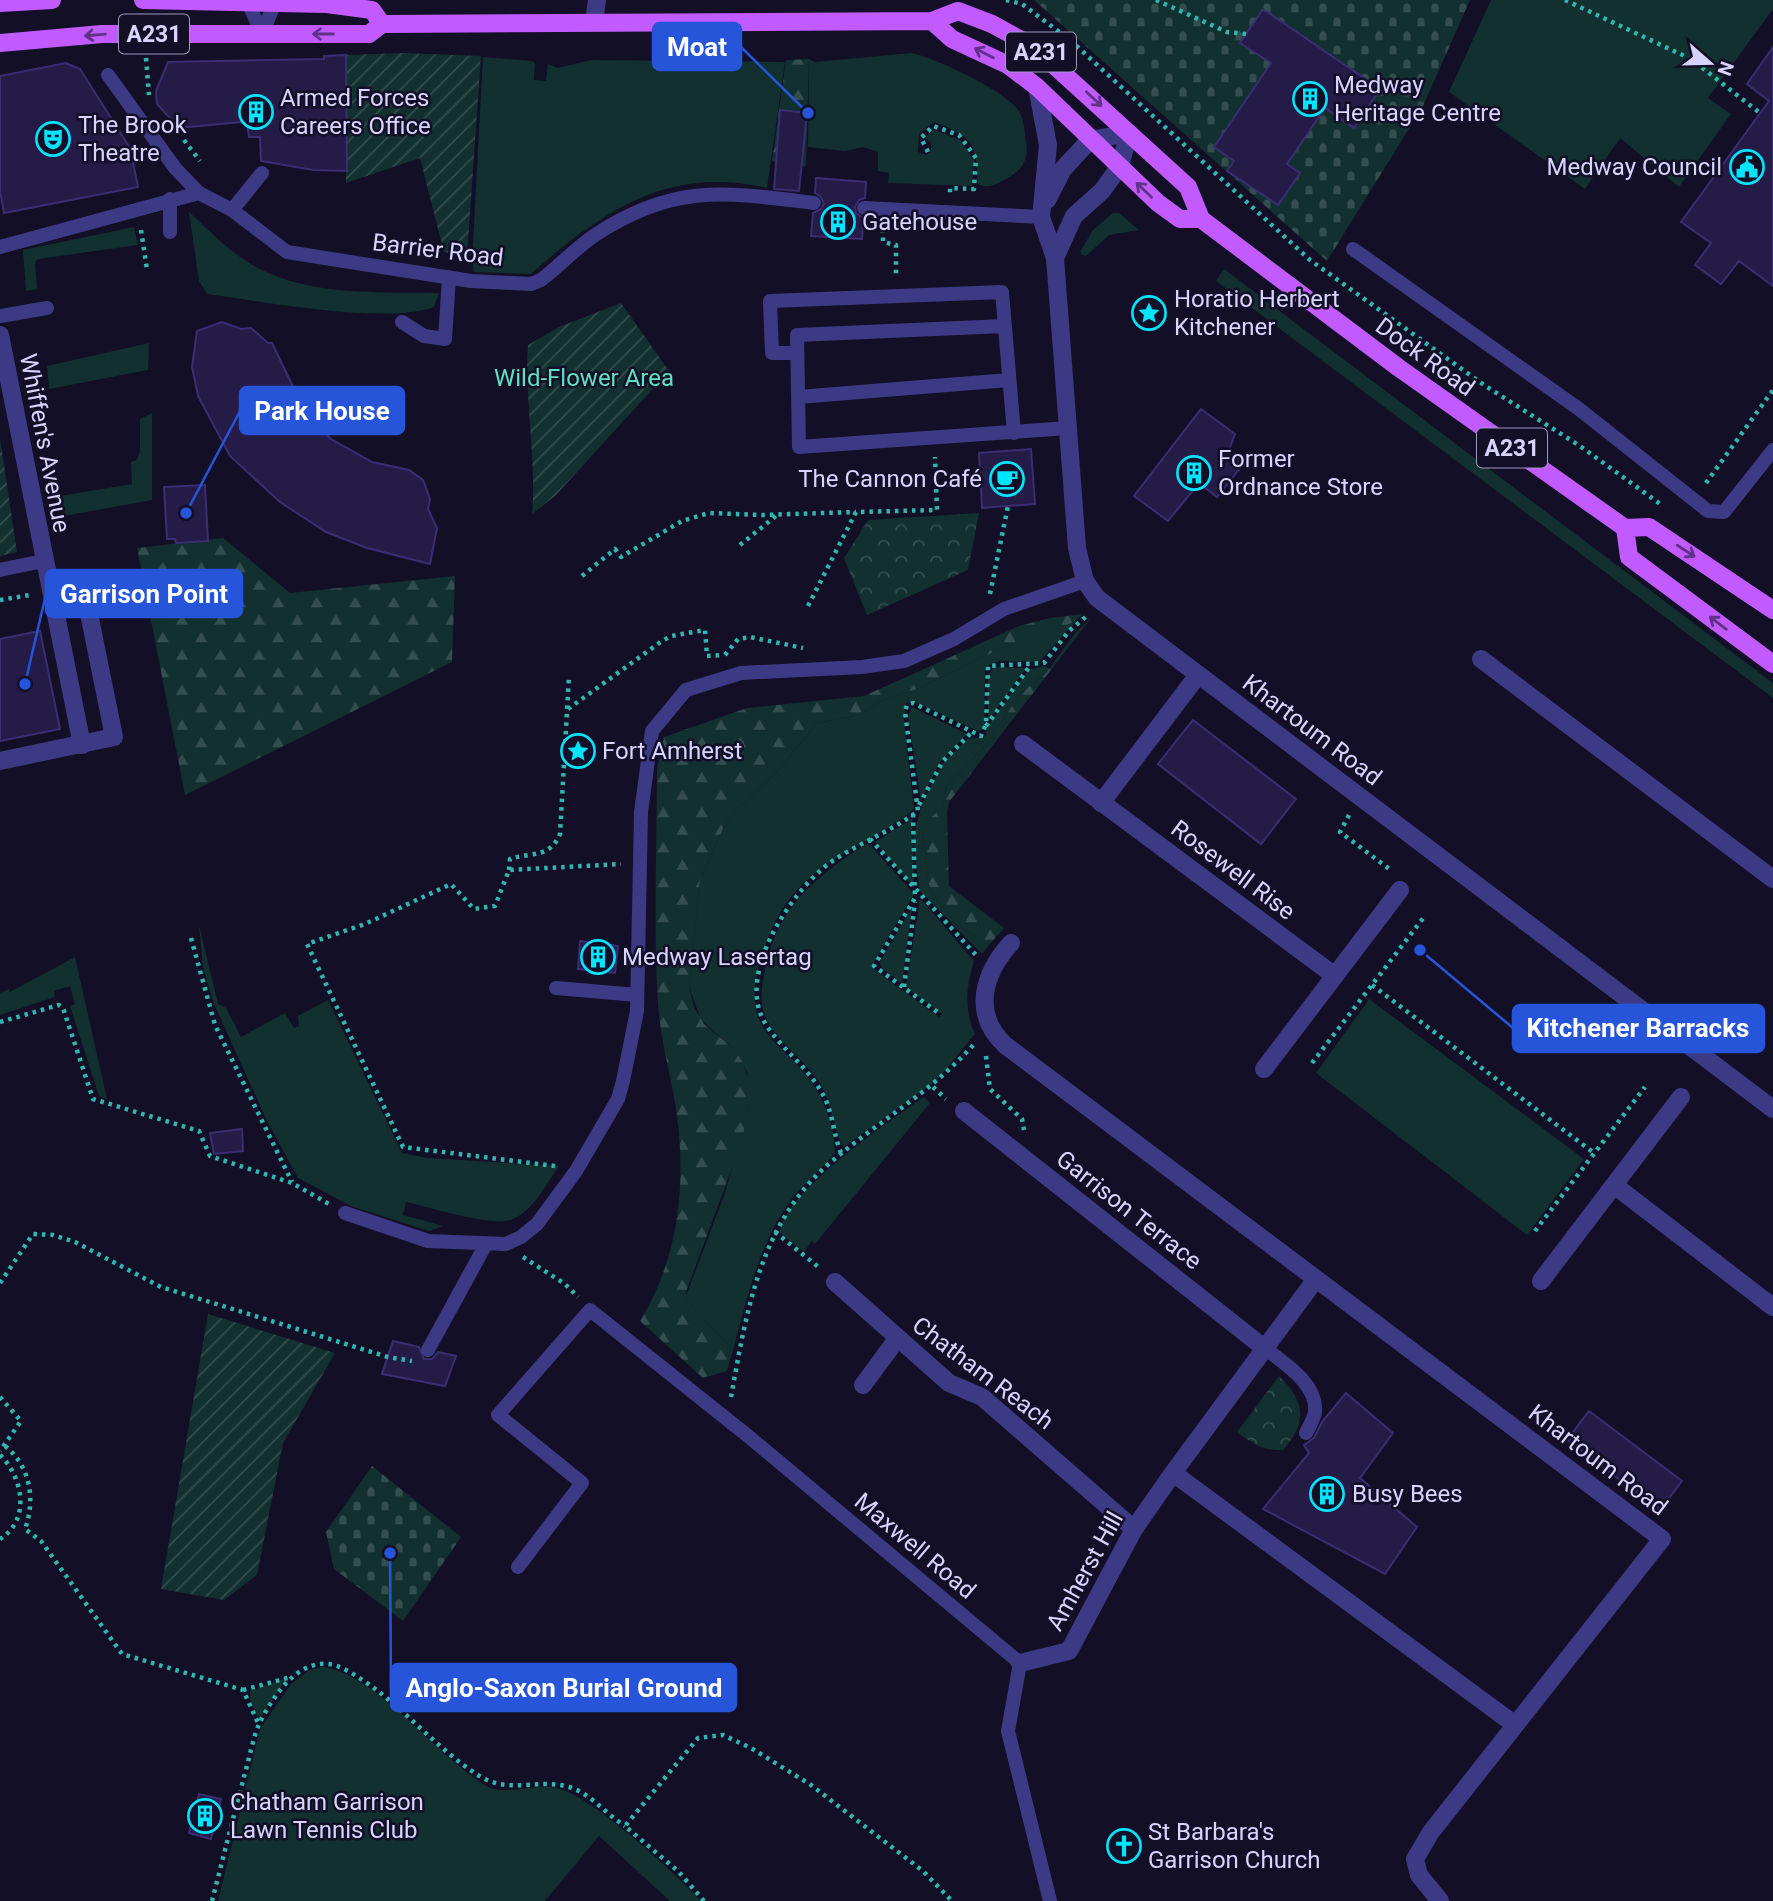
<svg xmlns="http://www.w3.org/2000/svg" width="1773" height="1901" viewBox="0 0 1773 1901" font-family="Roboto,sans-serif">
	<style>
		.grass { fill: #12302f }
		.forest { fill: url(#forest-firs) }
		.cemetery { fill: url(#cemetery-stones) }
		.park { fill: url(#park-crowns) }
		.garden { fill: url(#garden-furrows) }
		.building { fill: #241b47; stroke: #3b2d73; stroke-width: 2 }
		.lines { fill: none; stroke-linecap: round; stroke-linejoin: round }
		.path { stroke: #2fb8b0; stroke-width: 4.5; stroke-dasharray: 3.5 5; stroke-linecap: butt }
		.lane { stroke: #3d3a85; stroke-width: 14 }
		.street { stroke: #3d3a85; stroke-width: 18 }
		.primary { stroke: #c25bff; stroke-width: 18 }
		.oneway { stroke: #623188 }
		.labels { text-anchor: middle; stroke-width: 5; stroke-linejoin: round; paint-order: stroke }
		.shield { fill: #130f26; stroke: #9e99be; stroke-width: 2 }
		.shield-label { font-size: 23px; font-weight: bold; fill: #d9d4ff }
		.poi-label { font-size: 24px; fill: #d9d4ff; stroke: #130f26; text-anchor: start }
		.street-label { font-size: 24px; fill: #d9d4ff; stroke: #130f26 }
		.park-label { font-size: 24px; fill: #5fe0c0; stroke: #130f26 }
		.leader { fill: none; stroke: #2655da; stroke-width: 2.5 }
		.callout-dot { fill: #2655da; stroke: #130f26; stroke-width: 2.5 }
		.callout { fill: #2655da; stroke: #2655da; stroke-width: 2.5 }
		.callout-label { font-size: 26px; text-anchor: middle; font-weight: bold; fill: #fff }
	</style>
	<defs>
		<pattern id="forest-firs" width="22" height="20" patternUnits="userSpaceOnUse" patternTransform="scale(1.75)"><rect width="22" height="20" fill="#12302f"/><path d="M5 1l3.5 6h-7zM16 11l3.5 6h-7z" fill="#344d4e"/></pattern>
		<pattern id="cemetery-stones" width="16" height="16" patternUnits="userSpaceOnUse" patternTransform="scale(1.75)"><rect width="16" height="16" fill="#12302f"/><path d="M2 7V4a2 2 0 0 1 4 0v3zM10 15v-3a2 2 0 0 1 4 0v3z" fill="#344d4e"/></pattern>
		<pattern id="park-crowns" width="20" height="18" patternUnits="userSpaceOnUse" patternTransform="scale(1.75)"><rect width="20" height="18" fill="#12302f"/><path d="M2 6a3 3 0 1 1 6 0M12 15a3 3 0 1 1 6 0" fill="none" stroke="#344d4e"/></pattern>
		<pattern id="garden-furrows" width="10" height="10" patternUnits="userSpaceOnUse" patternTransform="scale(1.75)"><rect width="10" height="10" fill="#12302f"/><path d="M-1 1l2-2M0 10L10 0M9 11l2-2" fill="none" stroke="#344d4e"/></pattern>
	</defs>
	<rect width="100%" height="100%" fill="#130f26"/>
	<!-- grass -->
	<path class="grass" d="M1491,0h282v9l-65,89 23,16 -52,73 -59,-49 -35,51 -136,-97z
		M911,53c23,4 95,38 108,58 5,9 6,21 7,32 3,19 -6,29 -22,37 -9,5 -16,9 -26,4 -2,-41 -3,-46 -44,-62l-15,12 -1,18 8,3 5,-3v-9l-6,-5 9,-8 26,10 14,20 -2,26 -84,-3 1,-10 -11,-2v-19l-15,-5 -18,4 -37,-4 1,-88 6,3z
		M483,57l49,4 3,2 -1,17 12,1 2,-17 10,4 33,-8 194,2 -18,126c-100,-23 -164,23 -236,86l-57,-2 -2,-11z
		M189,212c22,20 43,43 71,57 53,27 121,23 179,24l-5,14c-47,18 -174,-6 -227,-13l-8,-13z
		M1113,213h6l20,17 -30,5 -23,21 -4,-1 -2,-3 13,-22z
		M134,227l4,18 -100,14 -3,3 2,27 -11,2 -3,-41z
		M1224,269l549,414v15l-557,-417z
		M149,343l-1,27 -99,19 -2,-23z
		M152,413v87l-88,16 -4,-20 72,-12 -1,-22 6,-2 3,-9v-32z
		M1078,619l-39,43 -40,-1 -14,6 -1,59 -4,6 -67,-31 -7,2 -2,20 10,86c-34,31 -79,42 -114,78 -20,20 -30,42 -38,69 -6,18 -10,38 -5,57 6,24 30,40 46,58 19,22 32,53 32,82 -13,17 -31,29 -44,47 -32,43 -44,99 -58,150l-46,-49 -1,-5 39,-103 24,-88 -2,-33 -14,-24 -32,-28 -12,-33 11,-107 23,-51 13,-19 39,-36 42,-51 42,-8 25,-16 33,-10 91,-44z
		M1045,666l4,2 -1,3 -29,24 -31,48 -41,42 -4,22 -14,12 -6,11 5,53 9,18 19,23 33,21 -7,9 -63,-64 -6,-52 9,-34 20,-40 26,-25 17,-2 3,-12 37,-51 6,-5z
		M994,667l32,1 -38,54v-47z
		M912,707l55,27 -27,28 -19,39 -13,-85z
		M912,819l2,69 -39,-46z
		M868,843l46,51 -43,73 68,50 3,-3 -36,-27 14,-89 54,63c-8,25 -10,49 1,73l-39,47 -92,66c-12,-16 -12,-45 -24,-64 -14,-22 -39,-38 -52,-61 -9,-17 -7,-34 -3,-52 11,-62 52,-95 103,-127z
		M912,907l-10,77 -21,-17 -1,-5z
		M199,925l19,79 8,4 15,29 44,-24 9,15 5,-2 -1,-10 30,-16 74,153 26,5 131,8c-13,18 -25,44 -46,53 -21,9 -83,-12 -107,-17l-3,13 40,11 -14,5 -78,-25 -53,-28 -31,-57 -53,-117 -11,-37z
		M75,957l32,142 -8,-3 -29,-90 5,-2 -5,-18 -16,5 1,6 -55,18v-22l9,-4 1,3z
		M1369,999l215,160 -57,76 -211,-162z
		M924,1097l6,6 -115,141 -3,-3 -8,11 -24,-19c1,-38 112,-114 144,-136z
		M323,1667c54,7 116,92 165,120 22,9 47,-4 69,1 35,8 118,85 144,113h-31l-71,-65 -54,65h-327l42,-172 31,-45 19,-14z
		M283,1679l2,2 -26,39 -9,-20v-9z"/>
	<!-- forest -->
	<path class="forest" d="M809,59l-3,107h-4l4,-53 -26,-2 -4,51 -4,-1 14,-101z
		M223,538l67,55 165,-17 -3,86 -267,133 -48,-247z
		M1083,614l-11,9 -64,22 -91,44 -33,10 -25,16 -42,8 -42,51 -39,36 -13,19 -23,51 -11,107 5,20 10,17 29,24 9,13 7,20v24l-7,36 -56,151 1,9 46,49 -6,21 -24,7 -63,-57c41,-66 48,-148 34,-224 -6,-32 -14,-62 -16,-94 -5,-77 -1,-156 -1,-233l7,-33 83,-29 117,-12 155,-70 31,-8z
		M1091,618l-142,184 -2,10 2,74 55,42 -15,17 -33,-21 -19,-23 -9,-18 -5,-53 6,-11 14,-12 4,-22 41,-42 31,-48 27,-22 30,-41z"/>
	<!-- cemetery -->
	<path class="cemetery" d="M1034,0h436l-47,106 -96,155z
		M372,1466l89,71 -58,84 -69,-52 -8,-37z"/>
	<!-- park -->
	<path class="park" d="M979,513l-11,57 -101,45 -23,-57 24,-38z
		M1279,1376c27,25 28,47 4,74 -20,1 -30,-6 -46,-18z"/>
	<!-- garden -->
	<path class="garden" d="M403,53l78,3 -14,200 -23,-4 -24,-94 -74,25 -1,-128z
		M621,303l48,68 -114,125 -23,18c5,-56 -8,-112 -4,-169l31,-18z
		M0,438l17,114 -17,4z
		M208,1314l127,39 -52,90 -26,132 -33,25 -63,-11z"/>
	<!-- building -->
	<path class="building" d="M1263,9l117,80 -26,39 -29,-20 -38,56 13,9 -22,32 -51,-34 7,-10 -20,-14 57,-84 -31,-20z
		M1773,47v239l-34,-25 -18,23 -26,-19 16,-22 -30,-21 88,-121 -22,-17z
		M346,55l1,116 -34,-1 -52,-9 -1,-24h-11l-2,-13 -6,-2 -62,6 -22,-24 -1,-13 12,-29 156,-3v-3z
		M66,63l14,6 50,79 8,39 -134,26 -4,-22v-115z
		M780,110l27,3 -8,78 -25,-2z
		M816,178l50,4 -1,16 -6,2 -4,7 1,6 7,5 -1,21 -51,-3 2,-23 8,-4 3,-6 -4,-7 -5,-3z
		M222,322l19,7 10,-1 17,15h4l28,58 15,23 16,15 41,23 37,8 14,10 7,19 -2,10 9,19 -7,36 -63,-16 -41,-16 -46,-30 -50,-46 -32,-60 -6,-29 5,-36z
		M1201,409l34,25 -6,16 16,12 -28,35 -18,-14 -31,38 -34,-25z
		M1031,449l4,55 -53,4 -3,-55z
		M205,485l3,56 -32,2 -1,-4h-8l-3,-52z
		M40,631l20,98 -60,12v-102z
		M1193,720l103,79 -35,45 -103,-80z
		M580,941l38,5 -3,27 -37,-4z
		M242,1129l1,22 -29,3 -4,-21z
		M393,1341l26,6 5,12h8l6,-7 18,4 -11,30 -63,-12z
		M1346,1393l47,40 -33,45 57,49 -32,47 -122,-65 46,-56 -5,-8 10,-7 8,-16z
		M1589,1411l93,70 -22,29 -93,-70z
		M199,1794l22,5 -10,40 -22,-6z"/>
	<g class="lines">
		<!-- path -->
		<path class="path" d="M1006,0l16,4 48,36 240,220 174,125 96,61 83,60
			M1156,0l71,32 19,2
			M1565,0l126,59 69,54
			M146,58l3,37
			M184,140l16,21
			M928,152l-7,-14 12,-12 26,9 17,23 -2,31 -24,-1v6
			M883,229v13l13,3v33
			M141,230l6,40
			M1706,483l67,-93
			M740,545l37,-30
			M582,576l33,-27 6,8 61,-36 27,-8 53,2 94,-3
			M990,594l18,-88
			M0,600l30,-5
			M808,606l48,-94 81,-2 -2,-53
			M725,655l13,-16 12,-2 53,11
			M568,709l94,-68 9,-5 34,-6 2,26 15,-1
			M986,726l44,-60
			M919,805l24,-44 28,-28
			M913,814l2,84 -41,68 66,48
			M1349,815l-9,17 52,39
			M870,839l106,116
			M509,870l1,-11c22,-7 40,-1 50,-25l9,-158
			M191,938l24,87 77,157
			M1372,985l222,168
			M904,987l11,-85
			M0,1022l59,-17 4,3 30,91 106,32 11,25 82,27 37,21
			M986,1056l4,33 32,30 2,11
			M1312,1063l112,-146
			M933,1087l13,12
			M841,1153c-8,-19 -8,-42 -19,-60 -15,-27 -41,-44 -57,-70 -30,-49 27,-133 66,-161 28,-19 61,-31 87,-51l-13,-99 2,-7 6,-2 68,33 5,-12 2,-58 56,-3 25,-32 19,-16
			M555,1166l-152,-19 -96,-203 58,-20 86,-40 23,25 21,-3 14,-36 112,-6
			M1535,1231l110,-144
			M775,1232l46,37
			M523,1257l42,27 13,13
			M0,1283l33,-49 20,1 22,7 86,45 227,70 24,4
			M0,1397l21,24 -21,30
			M731,1397c16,-87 29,-175 100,-235 49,-42 101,-70 144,-119
			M5,1446c25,20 31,53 20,83l16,12 81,113 121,36 16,35
			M0,1455c23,22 31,65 0,84
			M243,1690l48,-13
			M212,1901c11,-43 22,-86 33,-128 5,-17 8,-36 15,-51 16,-31 45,-73 84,-53 52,27 88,78 137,108 29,17 57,1 88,10 21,6 37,27 56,39
			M704,1901l-26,-30 -53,-45 73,-88 25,-3 28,13 60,37 112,86 29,30"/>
		<!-- lane -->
		<path class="lane" d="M247,0l15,34
			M262,34l14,-34
			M108,75l67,93 24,25 33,17 55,42 184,29 60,3 10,-4c18,-14 35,-32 54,-45 79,-52 130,-43 219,-32
			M864,208l177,9
			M232,210l30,-37
			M170,232v-33
			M0,247l199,-54
			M1353,249l226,160 129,102 16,1 49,-62
			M0,316l47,-8
			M402,322l22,14 21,3 4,-62
			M1005,326l-208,9 2,112 269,-19
			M797,353h-25l-2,-52 232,-9 12,141
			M798,397l211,-17
			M0,570l43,-9
			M556,988l81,7
			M345,1213l83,28 78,3 15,-7 16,-13 39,-53 42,-72 5,-18 14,-70 4,-199 11,-81 34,-41 55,-17 121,-6 42,-6 50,-22 50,-30 81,-28
			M1263,1347c19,15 55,36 52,65 -1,7 -6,15 -9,21
			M428,1350l58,-106
			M518,1567l64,-84 -84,-68 92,-105 158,126 272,227 -12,68 42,170"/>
		<!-- street -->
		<path class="street" d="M594,22l3,-22
			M1037,87l11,58 -7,72 14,41 22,290 8,33 12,17 676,511
			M1047,200l16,-31 27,-29 39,-7 -9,33 -18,25 -28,25 -19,42
			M0,335l82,410
			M1481,659l292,220
			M1023,744l312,232
			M0,761l114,-24 -31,-153
			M1101,803l97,-128
			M1011,943c-27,30 -40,70 -6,102l657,494 -231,293 -16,27 4,16 21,26
			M1264,1069l136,-179
			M964,1111l299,236
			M1614,1185l159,122
			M1316,1279l-143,194 341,251
			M1541,1281l140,-184
			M835,1282l114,101 33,14 152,132
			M863,1385l34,-46
			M1020,1663l49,-12 65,-122 39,-56"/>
		<!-- primary -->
		<path class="primary" d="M143,0l184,4 45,6 10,14
			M0,3l52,-3
			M932,21l20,18 56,26 29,22 121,116 22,16h21
			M382,24l550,-3 26,-10 34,13 42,23 154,140 13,32 198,149 226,160 24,-1 124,83
			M0,43l102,-9h267l13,-10
			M1625,528l4,29 144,107"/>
	</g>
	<!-- one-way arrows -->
	<defs><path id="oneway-shaft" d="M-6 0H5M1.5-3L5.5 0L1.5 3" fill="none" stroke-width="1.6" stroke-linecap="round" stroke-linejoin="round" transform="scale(1.75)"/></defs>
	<g class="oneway">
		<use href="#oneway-shaft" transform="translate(323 34) rotate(-180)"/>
		<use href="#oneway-shaft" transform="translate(95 35) rotate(175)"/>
		<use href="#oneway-shaft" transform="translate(984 53) rotate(-153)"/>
		<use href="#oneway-shaft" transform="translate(1094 99) rotate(43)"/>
		<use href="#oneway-shaft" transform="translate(1144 190) rotate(-136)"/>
		<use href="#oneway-shaft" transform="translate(1686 551) rotate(33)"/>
		<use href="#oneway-shaft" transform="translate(1718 623) rotate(-143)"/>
	</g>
	<!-- icons -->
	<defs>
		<g id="building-ring" transform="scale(1.75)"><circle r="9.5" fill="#130f26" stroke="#00e5ff" stroke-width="1.5"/><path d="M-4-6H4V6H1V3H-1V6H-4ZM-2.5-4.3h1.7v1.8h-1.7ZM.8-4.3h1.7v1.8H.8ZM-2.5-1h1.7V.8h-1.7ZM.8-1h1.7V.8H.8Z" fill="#00e5ff"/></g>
		<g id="theatre-ring" transform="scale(1.75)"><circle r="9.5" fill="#130f26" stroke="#00e5ff" stroke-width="1.5"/><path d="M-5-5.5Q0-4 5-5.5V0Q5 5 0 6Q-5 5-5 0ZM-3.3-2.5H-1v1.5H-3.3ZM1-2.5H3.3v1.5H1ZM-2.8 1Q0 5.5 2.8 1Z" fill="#00e5ff"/></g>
		<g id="civic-ring" transform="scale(1.75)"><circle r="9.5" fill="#130f26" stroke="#00e5ff" stroke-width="1.5"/><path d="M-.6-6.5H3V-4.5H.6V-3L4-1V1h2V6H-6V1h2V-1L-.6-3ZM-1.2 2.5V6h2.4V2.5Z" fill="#00e5ff"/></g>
		<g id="sight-ring" transform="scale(1.75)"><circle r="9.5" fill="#130f26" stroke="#00e5ff" stroke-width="1.5"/><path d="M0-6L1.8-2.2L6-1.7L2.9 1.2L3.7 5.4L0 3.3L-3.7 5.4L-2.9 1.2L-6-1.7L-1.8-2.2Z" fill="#00e5ff"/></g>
		<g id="cafe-ring" transform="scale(1.75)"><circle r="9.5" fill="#130f26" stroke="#00e5ff" stroke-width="1.5"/><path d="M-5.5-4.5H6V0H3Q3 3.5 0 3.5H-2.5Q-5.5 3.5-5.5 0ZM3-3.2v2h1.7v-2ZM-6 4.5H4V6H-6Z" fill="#00e5ff"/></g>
		<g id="church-ring" transform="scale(1.75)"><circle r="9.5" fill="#130f26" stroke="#00e5ff" stroke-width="1.5"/><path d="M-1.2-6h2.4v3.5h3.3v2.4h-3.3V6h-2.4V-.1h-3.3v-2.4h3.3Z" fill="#00e5ff"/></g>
	</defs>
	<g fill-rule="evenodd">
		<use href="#building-ring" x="1310" y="99"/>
		<use href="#building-ring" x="256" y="112"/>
		<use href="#theatre-ring" x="53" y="139"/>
		<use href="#civic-ring" x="1747" y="167"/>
		<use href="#building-ring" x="838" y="222"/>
		<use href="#sight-ring" x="1149" y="313"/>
		<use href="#building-ring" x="1194" y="473"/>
		<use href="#cafe-ring" x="1007" y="479"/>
		<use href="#sight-ring" x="578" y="751"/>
		<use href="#building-ring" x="598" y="957"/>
		<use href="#building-ring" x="1327" y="1494"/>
		<use href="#building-ring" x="205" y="1816"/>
		<use href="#church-ring" x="1124" y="1846"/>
	</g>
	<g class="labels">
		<!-- shield labels -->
		<g class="shield">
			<rect x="119" y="14.5" width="70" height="39" rx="5"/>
			<rect x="1006" y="32.5" width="70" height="39" rx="5"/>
			<rect x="1477" y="428.5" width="70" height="39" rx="5"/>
		</g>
		<g class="shield-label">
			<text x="154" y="42">A231</text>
			<text x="1041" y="60">A231</text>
			<text x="1512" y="456">A231</text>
		</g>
		<!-- poi labels -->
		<g class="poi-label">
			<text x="1334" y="93">Medway<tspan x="1334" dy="28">Heritage Centre</tspan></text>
			<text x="280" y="106">Armed Forces<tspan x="280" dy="28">Careers Office</tspan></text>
			<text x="78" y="133">The Brook<tspan x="78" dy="28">Theatre</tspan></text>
			<text x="1722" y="175" text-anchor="end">Medway Council</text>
			<text x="862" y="230">Gatehouse</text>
			<text x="1174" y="307">Horatio Herbert<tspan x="1174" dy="28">Kitchener</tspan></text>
			<text x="1218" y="467">Former<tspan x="1218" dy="28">Ordnance Store</tspan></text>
			<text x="982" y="487" text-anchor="end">The Cannon Café</text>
			<text x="602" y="759">Fort Amherst</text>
			<text x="622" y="965">Medway Lasertag</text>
			<text x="1352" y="1502">Busy Bees</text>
			<text x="230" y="1810">Chatham Garrison<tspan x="230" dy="28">Lawn Tennis Club</tspan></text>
			<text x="1148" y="1840">St Barbara's<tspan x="1148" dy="28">Garrison Church</tspan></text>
		</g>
		<!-- street labels -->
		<g class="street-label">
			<text transform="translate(438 250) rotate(7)" y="8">Barrier Road</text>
			<text transform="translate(1425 357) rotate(36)" y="8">Dock Road</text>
			<text transform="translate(45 443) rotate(79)" y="8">Whiffen's Avenue</text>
			<text transform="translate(1312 730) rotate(37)" y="8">Khartoum Road</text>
			<text transform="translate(1233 870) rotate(37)" y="8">Rosewell Rise</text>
			<text transform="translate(1129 1210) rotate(38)" y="8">Garrison Terrace</text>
			<text transform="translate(983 1373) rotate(37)" y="8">Chatham Reach</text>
			<text transform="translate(1598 1460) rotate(37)" y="8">Khartoum Road</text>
			<text transform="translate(915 1546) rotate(40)" y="8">Maxwell Road</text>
			<text transform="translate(1085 1571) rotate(-61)" y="8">Amherst Hill</text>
		</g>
		<!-- park labels -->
		<g class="park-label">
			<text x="584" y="386">Wild-Flower Area</text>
		</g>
	</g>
	<!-- callouts -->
	<path class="leader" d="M808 113L741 47M186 513L240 411M25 684L46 594M1420 950L1513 1028M390 1553L391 1688"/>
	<g class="callout-dot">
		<circle cx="808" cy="113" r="7"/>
		<circle cx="186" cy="513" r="7"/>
		<circle cx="25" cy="684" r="7"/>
		<circle cx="1420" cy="950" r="7"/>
		<circle cx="390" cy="1553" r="7"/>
	</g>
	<g class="callout">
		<rect x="653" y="23" width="88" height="47" rx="7"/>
		<rect x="240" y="387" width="164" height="47" rx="7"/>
		<rect x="46" y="570" width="196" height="47" rx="7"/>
		<rect x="1513" y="1005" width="251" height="47" rx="7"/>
		<rect x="391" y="1664" width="345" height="47" rx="7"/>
	</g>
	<g class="callout-label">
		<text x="697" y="56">Moat</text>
		<text x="322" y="420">Park House</text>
		<text x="144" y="603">Garrison Point</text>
		<text x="1638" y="1037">Kitchener Barracks</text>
		<text x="564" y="1697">Anglo-Saxon Burial Ground</text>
	</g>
	<!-- north arrow -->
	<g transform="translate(1710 63) rotate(110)" stroke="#130f26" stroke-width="5" paint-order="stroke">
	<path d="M0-5L12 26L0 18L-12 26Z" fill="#d9d4ff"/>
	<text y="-10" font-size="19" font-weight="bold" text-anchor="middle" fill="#d9d4ff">N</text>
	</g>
</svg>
